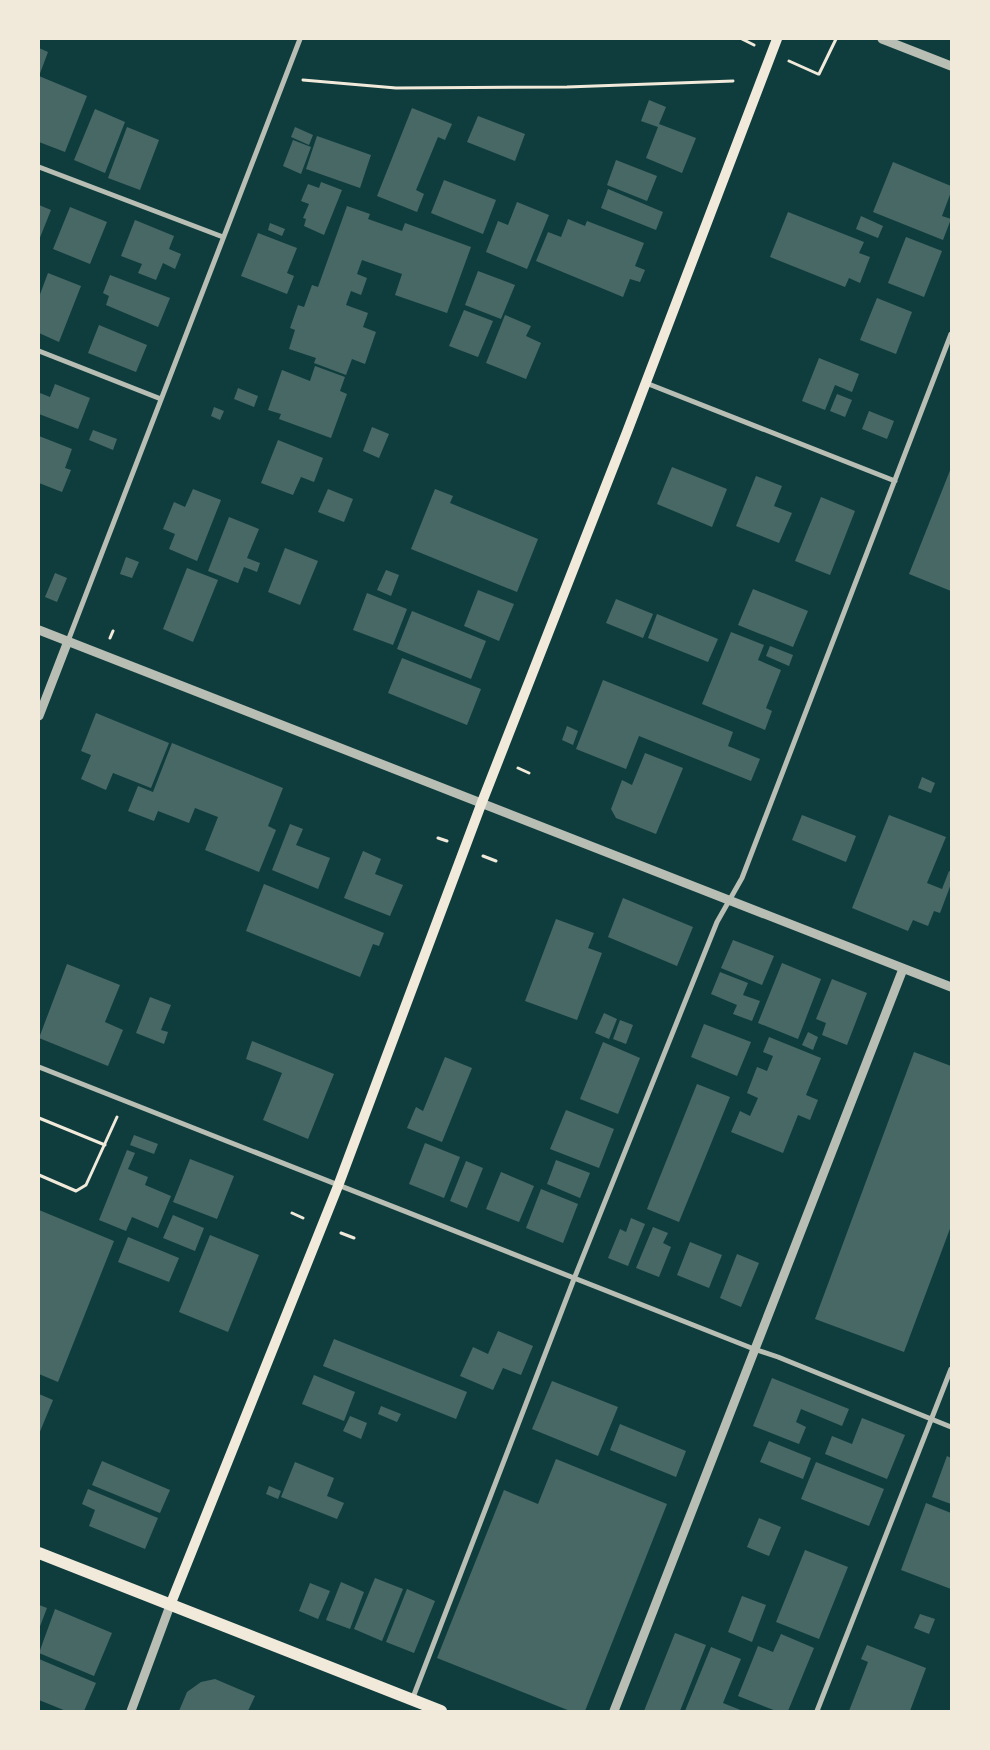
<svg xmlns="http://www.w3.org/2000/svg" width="990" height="1750" viewBox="0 0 990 1750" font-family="'Fira Sans Condensed',sans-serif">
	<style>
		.building { fill: #486865 }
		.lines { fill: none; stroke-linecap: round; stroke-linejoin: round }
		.path { stroke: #f1e9da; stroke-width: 3 }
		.minor { stroke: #b8beb3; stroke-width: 5 }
		.tertiary { stroke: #b8beb3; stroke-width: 9 }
		.secondary { stroke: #f1e9da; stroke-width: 10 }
		.primary { stroke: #f1e9da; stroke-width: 12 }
	</style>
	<rect width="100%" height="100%" fill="#0f3d3e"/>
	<!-- building -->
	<path class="building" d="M39,48l9,4 -9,24 48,20 -22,56 -26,-10z
		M649,100l17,7 -7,17 37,14 -14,35 -36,-15 12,-31 -17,-6z
		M412,108l40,16 -7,16 -7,-3 -22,53 8,4 -7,18 -40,-16z
		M95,109l30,13 -20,51 -31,-13z
		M478,116l47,18 -10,27 -48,-19z
		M127,127l32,13 -19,50 -32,-12z
		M295,127l18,8 -4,10 -18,-8z
		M317,136l54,19 -11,33 -54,-19z
		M293,140l18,7 -10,27 -18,-8z
		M616,160l41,16 -10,25 -40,-16z
		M893,162l58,24v6l-9,24 9,3 -8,21 -70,-28z
		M444,180l52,20 -13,34 -52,-21z
		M321,182l21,8 -18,45 -20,-9 2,-7 -3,-1 6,-14 -8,-3 7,-17 11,4z
		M608,189l55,23 -7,18 -55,-22z
		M517,202l32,13 -22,54 -41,-17 12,-31 10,4z
		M39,205l12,5 -12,30z
		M347,206l23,8 -2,5 34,12 3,-8 66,24 -24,66 -52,-18 7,-21 -40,-14 -5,14 10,4 -6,17 -10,-4 -5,14 22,8 -5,14 13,5 -11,32 -13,-5 -6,16 -32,-12 2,-5 -27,-9 6,-19 -5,-2 8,-23 6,2 8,-22 6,2z
		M70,207l37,15 -17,42 -37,-15z
		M788,212l76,30 -5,11 11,4 -10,26 -11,-5 -4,9 -75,-30z
		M861,216l22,10 -5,12 -22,-9z
		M568,219l17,7 2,-5 57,22 -9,23 10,4 -5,12 -10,-3 -7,18 -87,-36 12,-29 13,5z
		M135,220l39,16 -5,13 12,5 -6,15 -12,-6 -7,17 -18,-7 4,-9 -21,-8z
		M270,223l15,6 -3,7 -14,-6z
		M258,233l39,15 -10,25 7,3 -7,18 -46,-18z
		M906,237l36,14 -18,46 -36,-14z
		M478,271l37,14 -14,34 -36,-14z
		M48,273l33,13 -22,56 -20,-9v-36z
		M110,275l60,23 -12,29 -52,-22 3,-9 -6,-3z
		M877,298l35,14 -16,42 -36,-14z
		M464,310l29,11 -15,36 -29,-11z
		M505,315l26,11 -5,10 15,7 -15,36 -40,-16z
		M99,325l48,20 -11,27 -48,-19z
		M819,358l40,16 -7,18 -17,-7 -10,25 -23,-9z
		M315,366l30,11 -5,14 7,3 -16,44 -52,-19 2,-5 -13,-4 14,-40 28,11z
		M55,384l35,14 -12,31 -39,-15 1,-21 10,4z
		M238,388l20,8 -4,11 -20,-8z
		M837,394l15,6 -7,17 -15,-6z
		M214,407l10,4 -4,9 -9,-4z
		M869,411l25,10 -7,18 -25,-10z
		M372,427l17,7 -10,24 -16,-7z
		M93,430l24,9 -4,11 -24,-10z
		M39,436l33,13 -7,19 6,2 -9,22 -23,-9z
		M278,440l45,18 -9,24 -13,-5 -8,18 -32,-12z
		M672,467l55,22 -15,38 -55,-23z
		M951,468v123l-42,-17z
		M756,476l26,10 -8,20 18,7 -13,30 -43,-17z
		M193,489l28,11 -24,61 -28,-12 6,-15 -12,-5 11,-27 11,5z
		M328,489l25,10 -9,23 -26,-10z
		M435,489l18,7 -3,7 88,36 -21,53 -106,-43z
		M821,497l34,14 -25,64 -35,-14z
		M229,517l30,12 -12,29 13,5 -3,9 -13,-5 -6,16 -30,-12z
		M285,548l33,13 -18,44 -32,-13z
		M126,557l13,5 -7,16 -12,-4z
		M187,568l31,12 -25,62 -30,-13z
		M386,570l13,5 -8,21 -14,-6z
		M55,573l12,5 -10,24 -12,-5z
		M753,589l55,22 -15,36 -55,-22z
		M478,590l36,14 -15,37 -35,-15z
		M367,593l40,16 -14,36 -40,-15z
		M616,599l37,15 -10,24 -37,-15z
		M412,611l74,30 -15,38 -74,-30z
		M657,614l61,25 -10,23 -60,-24z
		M731,632l33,13 -6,15 23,10 -15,38 6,3 -7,19 -63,-26z
		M770,646l23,9 -4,11 -23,-10z
		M402,658l79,31 -14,36 -79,-32z
		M603,680l130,52 -5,14 32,13 -9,22 -112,-45 -13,33 -50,-20z
		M96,713l73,30 -18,45 -38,-15 -7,17 -25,-11 10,-24 -10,-4z
		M567,726l11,5 -5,14 -11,-5z
		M172,743l111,45 -15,38 8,4 -17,42 -54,-22 13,-33 -23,-9 -6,15 -31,-12 -4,10 -26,-10 10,-25 15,6z
		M645,753l38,15 -27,66 -40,-16 -5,-9 11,-29 10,5z
		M922,777l13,6 -4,10 -13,-5z
		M802,815l54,21 -10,26 -54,-22z
		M889,815l57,22 -19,46 15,6 7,-18 2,1v12l-11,29 -6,-2 -6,15 -15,-6 -5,11 -56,-23z
		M290,824l13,5 -7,16 34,13 -12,31 -46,-19z
		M363,851l18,8 -6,15 28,11 -13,31 -46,-18z
		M264,884l120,49 -5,13 -6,-2 -13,33 -114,-46z
		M623,898l70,29 -16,39 -69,-29z
		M556,919l38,14 -6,15 14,5 -25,67 -52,-19z
		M733,940l41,16 -12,29 -41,-17z
		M782,963l39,16 -23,60 -40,-16z
		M67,964l53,21 -15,37 18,8 -15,36 -69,-28z
		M720,972l28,11 -5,12 17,6 -8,20 -19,-7 4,-9 -26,-11z
		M832,979l35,14 -20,52 -25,-10 4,-12 -10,-4z
		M150,997l21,8 -10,25 7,2 -4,12 -28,-11z
		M604,1013l13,6 -8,20 -14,-6z
		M620,1020l13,5 -7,19 -13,-5z
		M704,1024l47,18 -14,34 -46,-19z
		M808,1032l10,5 -5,13 -11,-5z
		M769,1037l52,21 -15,37 12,5 -8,20 -12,-5 -15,38 -52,-21 9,-21 10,5 8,-18 -11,-5 10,-26 10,4 6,-15 -10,-4z
		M252,1041l82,33 -26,65 -45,-19 19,-47 -36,-14z
		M603,1042l37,16 -22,56 -38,-15z
		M914,1052l37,14v160l-47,126 -89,-33z
		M445,1057l27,11 -30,74 -35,-14 9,-21 7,4z
		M697,1084l33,13 -51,125 -32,-13z
		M566,1110l48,19 -15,39 -49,-19z
		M134,1135l24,9 -4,10 -24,-9z
		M425,1143l35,14 -16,41 -35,-14z
		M127,1150l8,3 -7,16 20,8 -3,8 26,11 -13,32 -26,-11 -6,14 -27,-11z
		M190,1159l44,17 -17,43 -44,-17z
		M556,1160l34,13 -10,25 -33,-14z
		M466,1161l17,7 -16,40 -17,-7z
		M501,1172l33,14 -15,36 -33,-13z
		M541,1189l37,15 -15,39 -37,-15z
		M39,1210l75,31 -56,141 -19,-8z
		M173,1215l31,13 -9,23 -32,-13z
		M631,1218l14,6 -17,42 -20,-8 12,-29 6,3z
		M653,1227l15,6 -5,10 8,4 -12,30 -23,-9z
		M210,1235l49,20 -31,77 -49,-20z
		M128,1237l51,21 -10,24 -51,-20z
		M690,1242l32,13 -13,33 -32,-13z
		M737,1254l22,9 -18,44 -21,-9z
		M498,1331l35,15 -12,29 -18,-7 -10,22 -33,-14 13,-29 15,7z
		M334,1339l133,53 -11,27 -133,-53z
		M314,1375l41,17 -11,29 -42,-17z
		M772,1378l77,31 -7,17 -41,-17 -5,13 10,5 -7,17 -46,-18z
		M552,1381l66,26 -20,49 -66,-27z
		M39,1394l14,6 -14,34z
		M381,1406l20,8 -4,8 -19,-8z
		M350,1416l17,7 -6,16 -18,-8z
		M862,1418l43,17 -18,44 -62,-25 7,-18 20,8z
		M620,1424l66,27 -10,26 -66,-27z
		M769,1441l42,17 -8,21 -43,-17z
		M947,1456l4,2v46l-19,-7z
		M556,1459l111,45 -82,207h-15l-133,-53 67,-168 34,14z
		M102,1461l68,29 -10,23 -68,-28z
		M295,1462l39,16 -7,18 17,7 -7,16 -56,-22z
		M816,1462l68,27 -15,37 -68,-27z
		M269,1486l12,5 -3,8 -12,-5z
		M88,1489l70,29 -13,31 -56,-23 6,-16 -13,-6z
		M926,1503l25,10v76l-50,-19z
		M759,1518l22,9 -12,29 -22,-9z
		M805,1550l43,17 -29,72 -43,-17z
		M375,1578l28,11 -21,52 -28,-12z
		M341,1582l23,10 -14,37 -24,-9z
		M310,1583l20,8 -12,28 -19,-8z
		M407,1589l28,12 -21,52 -28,-11z
		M742,1596l24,9 -14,37 -24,-10z
		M39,1605l8,3 -8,21z
		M55,1609l57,24 -18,43 -55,-23z
		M920,1614l15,5 -6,15 -15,-6z
		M675,1633l31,12 -26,66h-36z
		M781,1634l33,14 -26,63h-12l-38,-15 20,-50 15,6z
		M867,1645l59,23 -16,43h-61l19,-49 -7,-3z
		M711,1647l30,12 -18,44 20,8h-58z
		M39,1659l57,24 -12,28h-18l-27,-11z
		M215,1679l40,17 -7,15h-69l8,-19 14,-10z"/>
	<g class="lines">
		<!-- path -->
		<path class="path" d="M742,39l12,6
			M789,61l29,13
			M819,74l17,-35
			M303,80l93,8 171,-1 166,-6
			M110,638l3,-7
			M518,768l11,5
			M438,838l9,3
			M483,856l13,5
			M39,1118l66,27
			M39,1175l37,16 10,-6 31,-68
			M292,1213l11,5
			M341,1233l13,5"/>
		<!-- minor -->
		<path class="minor" d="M39,167l184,70
			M39,351l122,48
			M646,383l249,98
			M68,641l232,-602
			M39,1067l715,282 24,8 173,70
			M412,1700l162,-421 143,-357 25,-44 209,-544
			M817,1711l134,-342"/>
		<!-- tertiary -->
		<path class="tertiary" d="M882,39l69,27
			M39,630l912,357
			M39,716l29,-75
			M131,1711l40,-108
			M614,1711l289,-742"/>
		<!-- secondary -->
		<path class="secondary" d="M171,1603l167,-417 144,-384 145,-370 150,-393"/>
		<!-- primary -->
		<path class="primary" d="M39,1553l402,158"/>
	</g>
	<!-- border -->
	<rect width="990" height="1750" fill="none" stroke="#f1e9da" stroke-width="80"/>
</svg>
